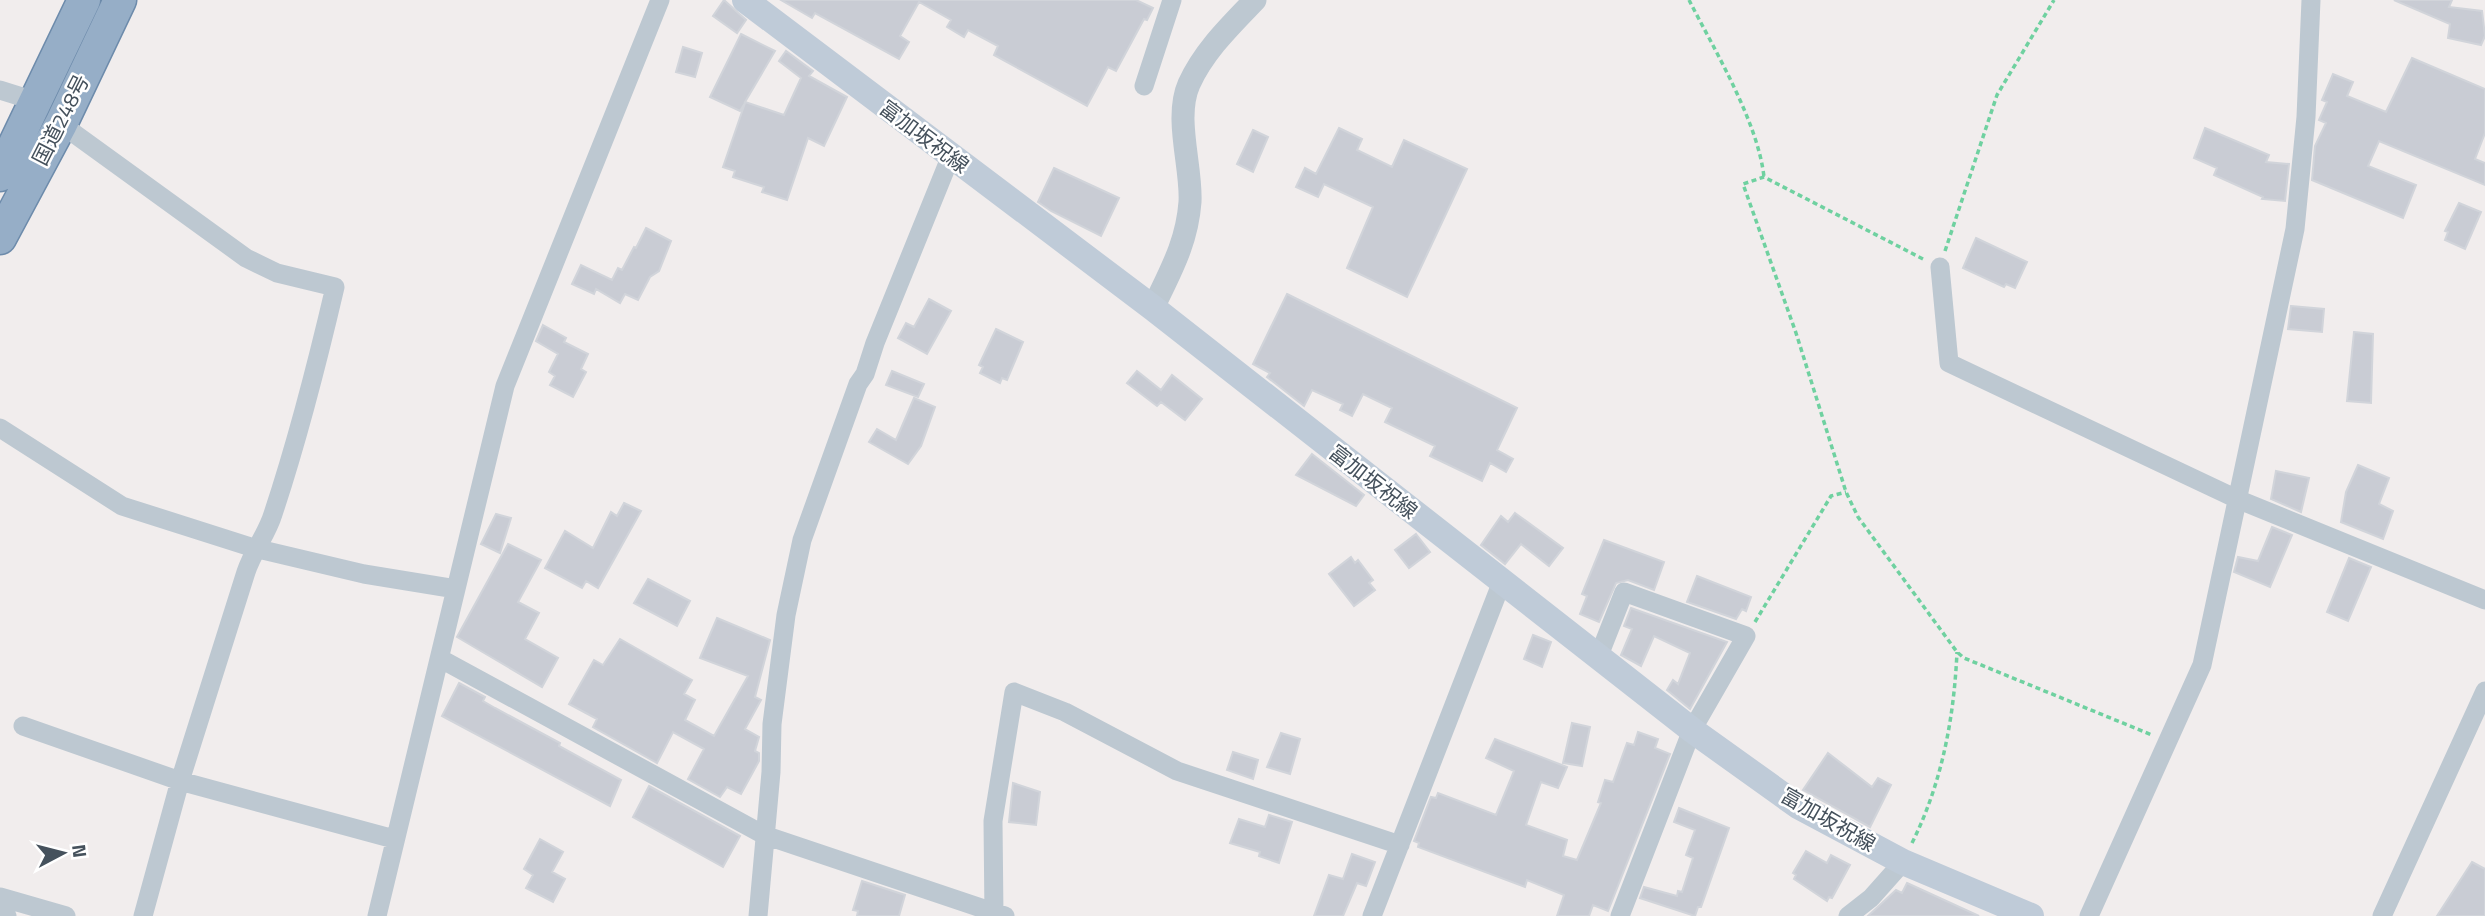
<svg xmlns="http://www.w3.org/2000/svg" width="2485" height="916" viewBox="0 0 2485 916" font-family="'Titillium Web','Noto Sans JP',sans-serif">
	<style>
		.building { fill: #c9ccd4; stroke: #d1d4da; stroke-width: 2 }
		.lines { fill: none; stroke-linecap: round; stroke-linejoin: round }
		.trunk-casing { stroke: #6d8bab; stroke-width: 35 }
		.path { stroke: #6fd1a0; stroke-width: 3.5; stroke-dasharray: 5 3.5; stroke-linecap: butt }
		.minor { stroke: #bdc8d1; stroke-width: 19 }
		.tertiary { stroke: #bdc8d1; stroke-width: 23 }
		.secondary { stroke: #bfcbd8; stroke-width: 26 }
		.trunk { stroke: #96aec7; stroke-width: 32 }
		.labels { text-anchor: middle; stroke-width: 5; stroke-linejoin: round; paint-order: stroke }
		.street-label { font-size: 21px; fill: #45515c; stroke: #fff }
	</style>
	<rect width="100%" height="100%" fill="#f1eded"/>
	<!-- building -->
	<path class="building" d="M724,0l22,20 -9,13 -24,-17z
		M781,0h355l17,8 -6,12 -3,-1 -28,52 -8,-4 -21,39 -93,-51 4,-9 -30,-16 -4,7 -17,-10 4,-7 -32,-18 -19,34 9,6 -10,17 -84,-46 -3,5z
		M2394,0h58l-3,7 33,4 3,25 -4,9 -33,-7 2,-14z
		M741,34l34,17 -30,51 39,13 17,-37 -22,-17 7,-10 27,20 -4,5 38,21 -23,49 -16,-8 -21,62 -25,-8 2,-5 -31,-10 2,-6 -12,-4 22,-64 -5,8 -30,-14z
		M683,47l19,6 -7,24 -19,-5z
		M2412,58l73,31v44l-10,26 10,4v22l-106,-44 -11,25 48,19 -13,33 -91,-38 3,-34 11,-23 -7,-3 8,-18 -5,-2 11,-26 20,8 -6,14 39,16z
		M1339,128l23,11 -5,11 35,17 12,-27 63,29 -60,128 -60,-29 26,-61 -49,-23 -6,13 -22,-10 9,-19 11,6z
		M2205,128l64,27 -3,7 23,2 -4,37 -23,-2 1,-2 -49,-22 3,-7 -23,-10z
		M1253,130l15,7 -15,35 -16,-8z
		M1054,168l65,30 -18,38 -50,-25 -13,-9z
		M2459,203l22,9 -16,37 -20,-9 3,-8 -3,-1z
		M646,228l25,13 -12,30 -9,6 -12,23 -13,-6 -5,9 -24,-14 -2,5 -22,-10 9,-19 31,15 6,-12 4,2 12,-23 2,1z
		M1976,238l51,24 -12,26 -9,-4 -2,3 -41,-19z
		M1287,294l230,114 -20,42 16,9 -7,13 -16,-9 -8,18 -52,-25 5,-10 -50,-24 7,-14 -29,-14 -11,22 -12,-6 3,-6 -31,-14 -8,16 -37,-29 3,-4 -17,-9z
		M929,299l22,12 -24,43 -29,-16 8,-15 8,4z
		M2291,306l33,3 -2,23 -34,-3z
		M543,325l23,13 -2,4 24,12 -7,15 5,3 -13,25 -23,-12 5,-9 -6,-4 9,-18 -22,-13z
		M996,329l27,13 -16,38 -5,-2 -2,5 -20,-10 3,-6 -4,-2z
		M2354,332l19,2 -2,69 -24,-2z
		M892,371l32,13 -6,13 -32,-12z
		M1137,371l24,19 11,-15 30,24 -17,21 -24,-18 -4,4 -30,-23z
		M914,398l21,9 -14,39 -13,18 -39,-22 8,-13 19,11z
		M1312,454l52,41 -8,11 -60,-31z
		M2358,465l31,13 -10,26 14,7 -10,28 -42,-17 5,-30z
		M2276,471l33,7 -8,34 -30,-13z
		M624,503l17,8 -43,77 -12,-7 -4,7 -37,-20 20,-37 28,17 18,-36 6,4z
		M1515,513l48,35 -14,18 -28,-22 -16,20 -24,-19 20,-29 7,6z
		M496,514l15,4 -11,35 -19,-9z
		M2272,527l20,8 -22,52 -36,-15 4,-15 20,4z
		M1416,534l14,18 -21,16 -14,-18z
		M1604,540l60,22 -10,28 -26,-10 -12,3 -17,39 -19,-8 7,-18 -5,-2z
		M508,544l33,16 -23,42 21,11 -14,26 33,19 -16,29 -85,-50z
		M1351,557l4,6 3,-3 15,20 -4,3 6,7 -21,16 -25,-32z
		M2349,558l22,9 -23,54 -21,-9z
		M1697,576l54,21 -5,14 -4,-2 -6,10 -49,-17z
		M648,579l42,22 -13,25 -43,-23z
		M1631,608l96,34 -37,67 -23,-19 6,-10 5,4 12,-31 -36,-17 -13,30 -20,-11 11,-26 -8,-3z
		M717,618l53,22 -15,57 6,3 -16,29 14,8 -4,14 4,2v8l-18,33 -14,-7 -7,10 -32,-18 16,-30 -31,-17 -16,31 -64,-36 4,-8 -28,-15 25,-44 9,5 17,-26 72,41 -8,14 11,6 -10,20 29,16 34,-60 -48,-18z
		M1533,635l18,7 -9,25 -18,-8z
		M459,683l26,14 -2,4 12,7 65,35 -1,3 62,34 -11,26 -168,-90z
		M1572,723l18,4 -8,39 -19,-3z
		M1638,732l20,7 -3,9 15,6 -62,157 -15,-6 -4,11h-32l7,-21 -37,-15 -2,7 -107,-40 1,-4 -5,-2 17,-44 5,1 2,-5 58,22 18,-44 -28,-13 9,-19 72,28 -9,21 -17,-6 -15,43 41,15 -4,16 14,4 24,-57 -3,-1 7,-22 8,2 14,-39 7,2z
		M1281,733l19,6 -10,35 -23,-7z
		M1233,752l25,8 -5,19 -26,-9z
		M1828,753l44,34 6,-9 13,7 -21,42 -67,-37z
		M1013,783l27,9 -4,33 -27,-3z
		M649,786l91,50 -17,31 -90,-50z
		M1679,808l50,20 -28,79h-3l-3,9 -55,-18 4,-11 33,9 1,-5 4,1 11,-34 -7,-3 9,-25 -21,-8z
		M1269,815l23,7 -13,41 -20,-7 1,-4 -30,-9 9,-24 26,8z
		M540,839l23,13 -11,20 13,7 -12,23 -27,-14 7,-13 -9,-6z
		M1806,851l21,12 4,-8 19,10 -18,33 -3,-1 -2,4 -33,-22 2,-4 -3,-2z
		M1352,854l23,8 -9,24 -9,-3 -14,33h-29l15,-41 14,4z
		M2472,862l13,7v47h-48z
		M862,881l43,14 -6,21h-42l1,-5 -5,-1z
		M1907,883l72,33h-111l28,-26 6,3z"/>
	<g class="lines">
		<!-- trunk casing -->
		<g class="trunk-casing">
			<path id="trunk" d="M0,175l84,-175
				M0,238l61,-114 59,-124"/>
		</g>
		<!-- path -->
		<path class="path" d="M1689,0c25,49 69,122 75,177
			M1945,251l52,-156 57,-95
			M1923,259l-159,-82 -21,7 53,149 50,159 12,25 99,135 7,6 188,77
			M1755,622l76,-126 15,-4
			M1912,843c30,-60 42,-125 45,-191"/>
		<!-- minor -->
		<path class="minor" d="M1144,86l28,-86
			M0,90l35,11
			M61,124l185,134 31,15 58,14c-18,77 -37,152 -62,227 -6,20 -20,37 -27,58l-66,209 -37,135
			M1940,267l9,96 288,136 248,101
			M0,428l122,78 132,42 110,26 92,15
			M1598,658l26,-66 122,44 -54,94 -72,186
			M441,659l323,176 241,81
			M23,726l157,55 214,58
			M0,897l66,19
			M0,914l7,2
			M377,916l128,-530 155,-386
			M758,916l13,-144 1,-48 14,-109 16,-75 56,-156 7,-10 10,-31 75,-185
			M994,916l-1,-95 21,-129 51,20 112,59 223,74
			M1372,916l129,-332
			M1848,916l23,-18 32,-36
			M2089,916l113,-251 93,-436 11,-112 5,-117
			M2382,916l103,-225"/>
		<!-- tertiary -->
		<path class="tertiary" d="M1153,308c17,-36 34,-65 37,-106 2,-35 -16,-84 -1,-118 15,-33 41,-58 66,-84"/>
		<!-- secondary -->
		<path class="secondary" d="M745,0l408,308 539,422 106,76 105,56 128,54"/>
		<!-- trunk -->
		<use href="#trunk" class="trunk"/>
	</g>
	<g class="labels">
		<!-- street labels -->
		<g class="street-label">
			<text transform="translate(61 120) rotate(-63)" y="7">国道248号</text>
			<text transform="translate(924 137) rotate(37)" y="7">富加坂祝線</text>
			<text transform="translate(1373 482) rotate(38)" y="7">富加坂祝線</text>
			<text transform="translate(1828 820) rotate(30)" y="7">富加坂祝線</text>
		</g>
	</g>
	<!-- north arrow -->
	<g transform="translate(63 853) rotate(83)" stroke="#ffffff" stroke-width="5" paint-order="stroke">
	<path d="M0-5L12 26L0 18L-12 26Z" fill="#45515c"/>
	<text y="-10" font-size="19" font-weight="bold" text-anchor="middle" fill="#45515c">N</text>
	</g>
</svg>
